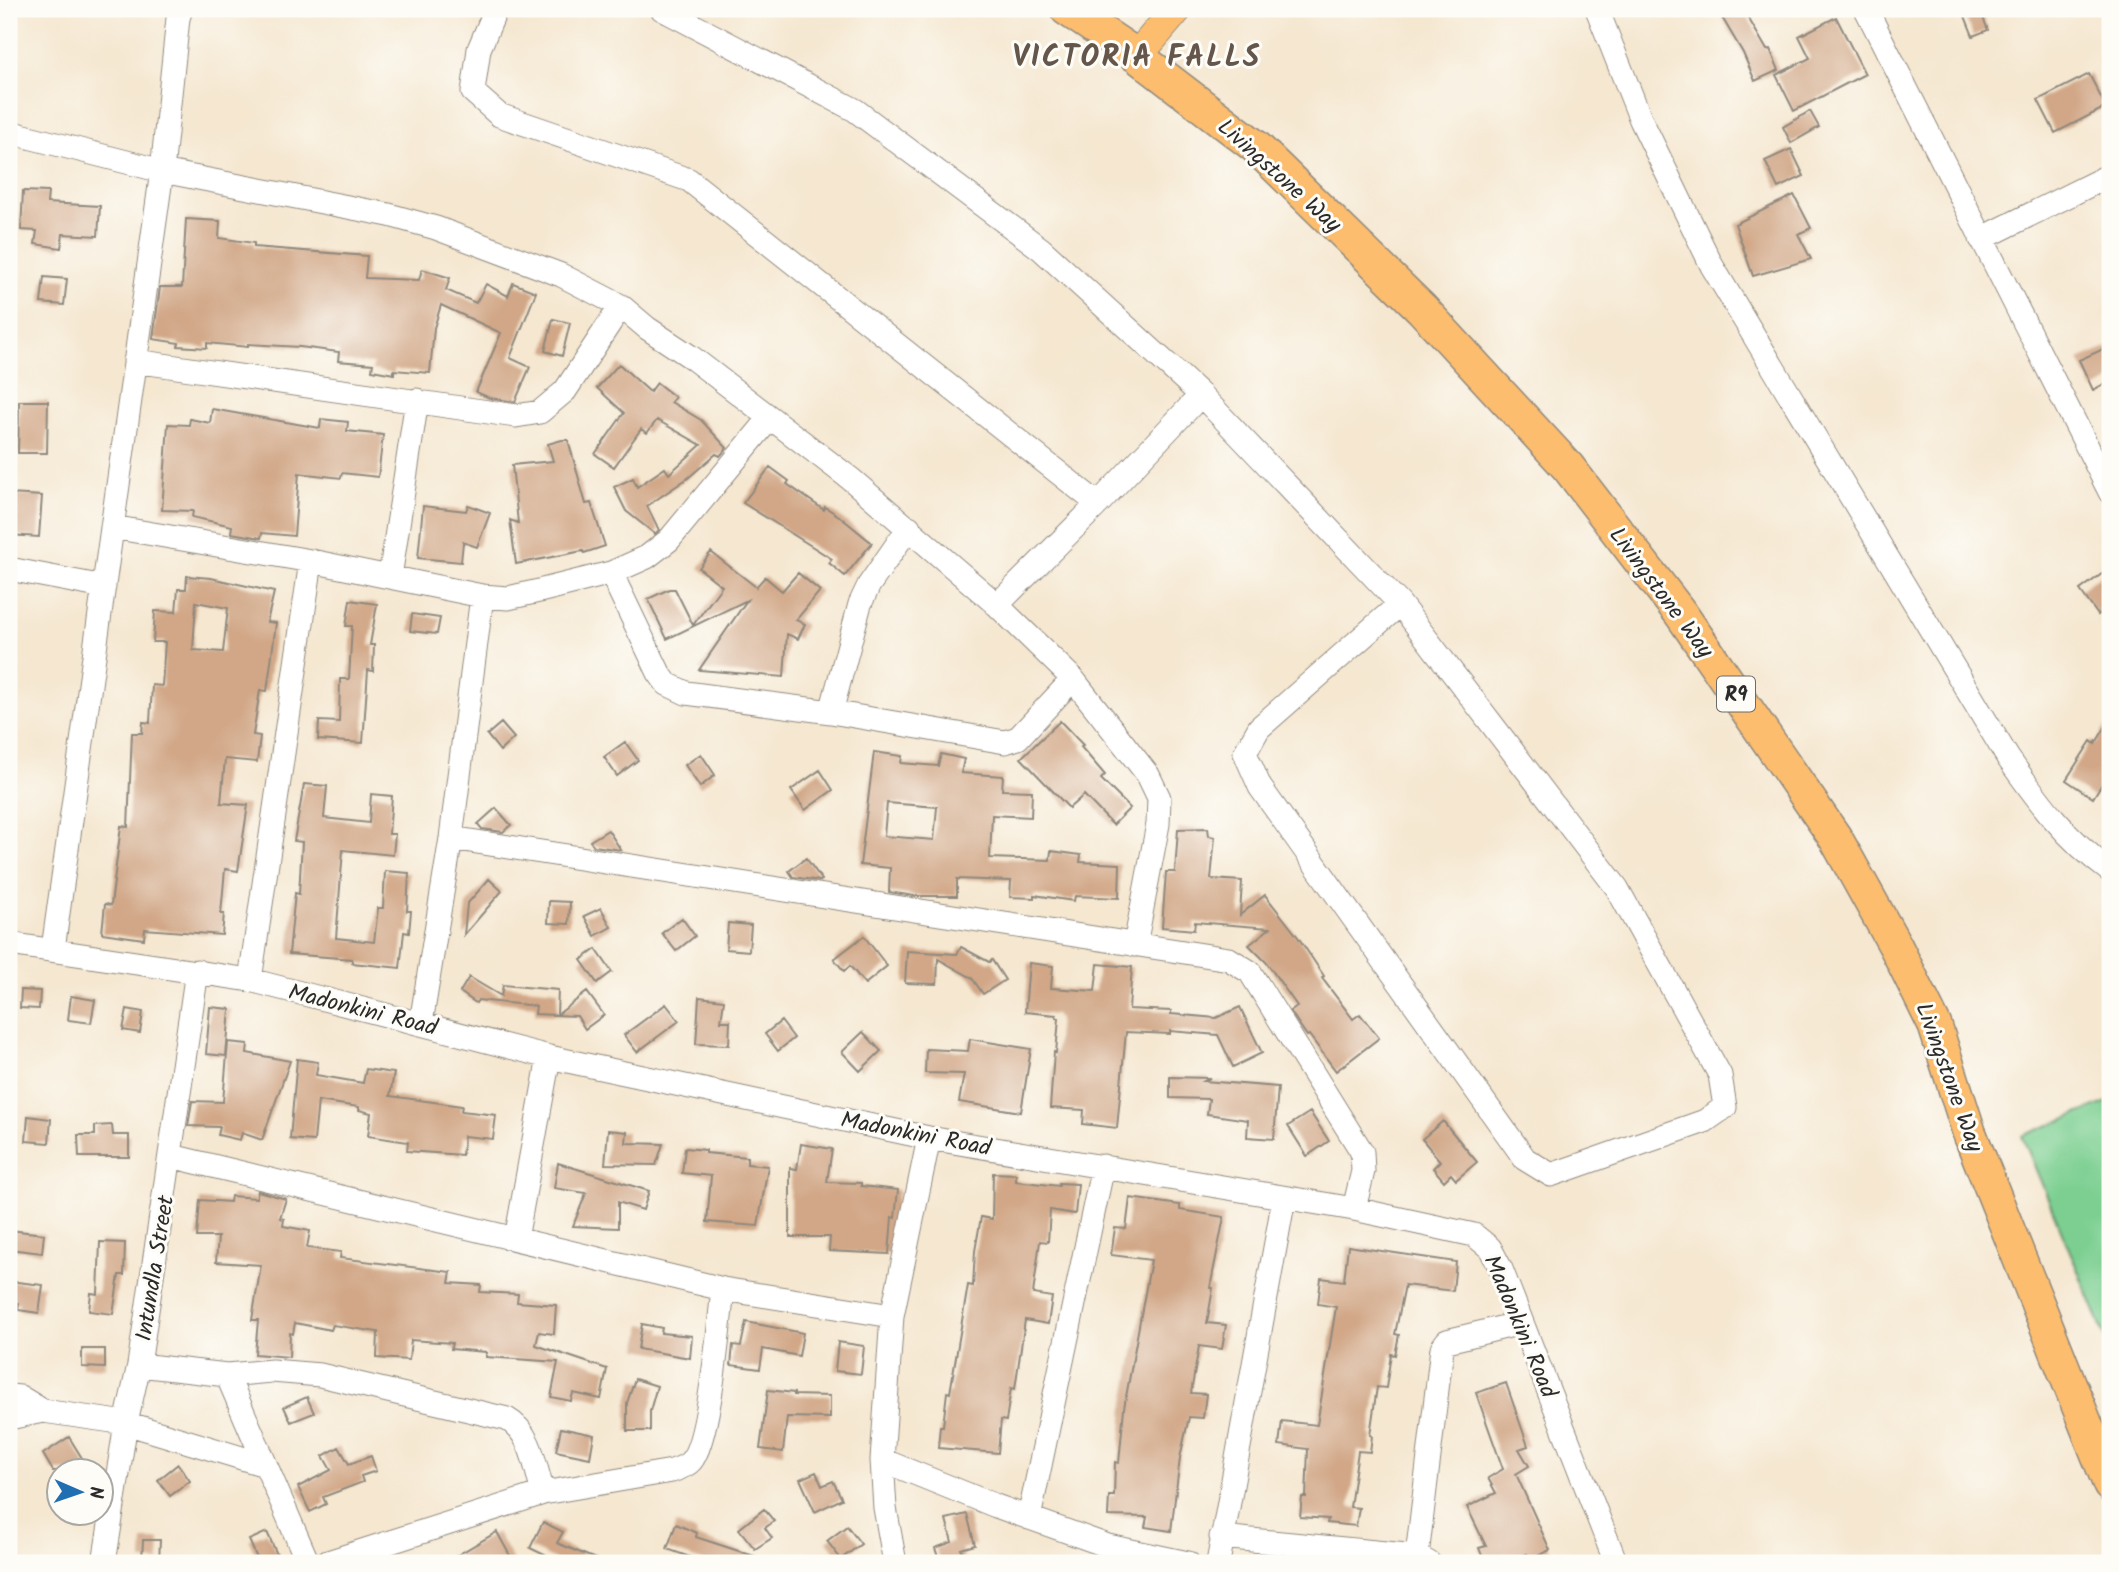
<svg xmlns="http://www.w3.org/2000/svg" width="2119" height="1572" viewBox="0 0 2119 1572" font-family="Kalam,sans-serif">
	<style>
		.green { fill: #7bcf91; stroke: #537d5e; stroke-width: 2 }
		.building { fill: #d1a787; fill-rule: evenodd }
		.lines { fill: none; stroke-linecap: round; stroke-linejoin: round }
		.minor-casing { stroke: #90897e; stroke-width: 25 }
		.major-casing { stroke: #90897e; stroke-width: 32 }
		.highway-casing { stroke: #90897e; stroke-width: 36 }
		.minor { stroke: #fff; stroke-width: 23 }
		.major { stroke: #fcbd6e; stroke-width: 30 }
		.highway { stroke: #fcbd6e; stroke-width: 33 }
		.labels { text-anchor: middle; stroke-width: 6; stroke-linejoin: round; paint-order: stroke }
		.shield { fill: #fdfcf7; stroke: #6a6a68; stroke-width: 2 }
		.shield-label { font-size: 21px; font-weight: bold; fill: #2b2b2b }
		.street-label { font-size: 23px; fill: #2b2b2b; stroke: #fdfcf7 }
		.district-label { font-size: 30px; font-weight: bold; letter-spacing: 2px; fill: #65564b; stroke: #fdfcf7 }
	</style>
	<rect width="100%" height="100%" fill="#fdfcf7"/>
	<filter id="ink" filterUnits="userSpaceOnUse"><feTurbulence type="fractalNoise" baseFrequency=".0143" numOctaves="2"/><feDisplacementMap in="SourceGraphic" scale="14" xChannelSelector="R" yChannelSelector="G"/><feConvolveMatrix kernelMatrix="1 2 1 2 8 2 1 2 1" color-interpolation-filters="sRGB"/></filter>
	<filter id="wash" filterUnits="userSpaceOnUse"><feTurbulence type="fractalNoise" baseFrequency=".00686" numOctaves="4" result="noise"/><feDisplacementMap in="SourceGraphic" scale="28" xChannelSelector="R" yChannelSelector="G"/><feGaussianBlur stdDeviation="1.57" result="paint"/><feColorMatrix in="noise" values="0 0 0 0 0 0 0 0 0 0 0 0 0 0 0 0 0 1.4 0 .05"/><feComposite in="paint" operator="in"/></filter>
	<g filter="url(#wash)">
		<rect width="100%" height="100%" fill="#f5e7d0"/>
		<!-- green -->
		<path class="green" d="M2110,1101v247l-88,-212z"/>
		<g id="blocks">
			<!-- building -->
			<path class="building" d="M1717,9h26l24,41 3,-1 9,21 -24,11 -12,-28z
				M1980,10l8,20 -15,6 -8,-20z
				M1836,17l29,57 -71,37 -18,-36 34,-17 -11,-22z
				M2089,74l17,33 -51,26 -17,-33z
				M1810,111l9,16 -28,16 -8,-16z
				M1791,149l13,27 -26,12 -13,-27z
				M23,191l25,1 -1,11 53,3 -2,30 -35,-2 -2,14 -26,-4 2,-13 -16,-1z
				M1794,195l17,33 -13,6 13,25 -58,17 -18,-52z
				M186,219l34,2 -1,17 35,5v4l113,9 -2,22 54,2 3,-11 28,9 -4,12 30,13 10,-19 22,12 5,-13 23,9 -26,66 20,9 -15,35 -25,-4 -14,-6 25,-59 -60,-28 -7,23 -4,45 -36,-3v4l-22,-4 1,-6 -35,-3 1,-9 -39,-5 -52,-3v3l-41,-4v5l-29,-2 1,-3 -26,-4 7,-52h22z
				M44,277l23,2 -3,26 -23,-2z
				M553,319l17,4 -8,33 -17,-5z
				M2110,346v35l-17,9 -14,-30z
				M619,364l31,28 7,-9 18,14 -4,5 30,18 26,28 -7,8 -4,-2 -28,24 -41,28 12,24 -4,4 -29,-23 -12,-24 19,-9 4,9 28,-19 4,6 32,-29 -44,-25 -10,13 -6,-4 -27,38 -19,-13 29,-41 -27,-25z
				M19,401h29l-1,52h-29z
				M212,409l108,19 1,-9 27,3 -1,9 36,4 -5,42 -36,-4 -1,5 -42,-5 -5,63 -32,-3 -1,5 -30,-5 1,-7 -40,-9 1,-6 -31,-1 6,-86 21,1 1,-6 20,4z
				M562,440h6l18,64 5,-1 14,43 -21,7 -1,-2 -67,13 -6,-44 8,3 -6,-58 41,-4 -5,-17z
				M770,467l19,14 -2,3 37,26 1,-3 14,9 33,27 -27,33 -16,-13 3,-4 -89,-56z
				M10,494l32,2 -3,41 -30,-2z
				M468,505l22,8 -13,34 -14,-5 -2,20 -43,-4 5,-52 43,5z
				M711,552l45,35 9,-10 17,14 16,-18 22,18 -24,29 9,4 -7,15 -11,-5 -3,43 -85,-7 48,-70 -80,39 -19,-40 21,-10h6l18,36 29,-39 -23,-18z
				M2110,568v38l-12,9 -18,-25z
				M187,576l24,2 63,14 -7,30 9,1 -5,39 -4,29 -7,-1 -7,45 7,1 -3,26 -32,-3 -4,44 27,2 -10,66 -13,-2 -4,45h3l-2,21 -77,-6 -1,10 -42,-6 3,-29 6,1 10,-79 7,1 4,-94h10l1,-11 7,1 2,-38 10,1 3,-44h-12l2,-31 21,1 2,-23h8zM196,602l32,6 -5,44 -30,-2z
				M350,600l27,4 -7,41h4l-1,26 -5,-1 -5,73 -45,-3 1,-19 20,1 1,-43h9l3,-53h-6z
				M412,614l28,4 -3,16 -27,-3z
				M2110,720v51l-17,27 -27,-18 25,-39 4,3z
				M1060,721l23,24 -2,2 24,28 -4,4 29,29 -17,17 -29,-30 -15,13 -48,-50z
				M501,723l13,15 -14,13 -13,-16z
				M625,742l13,18 -21,16 -13,-19z
				M874,752l28,4 -1,7 37,3 3,-12 23,5 -3,14 42,3 -1,14 30,1 -1,26 -39,-2 -2,43 60,2 1,-9 30,4 -1,7 40,2 -1,34 -44,-2 -1,5 -40,-6v3l-24,-1 1,-16 -54,-2v17h-43l-25,-4 1,-24 -30,-3zM887,803l50,4 -3,33 -50,-4z
				M701,754l14,21 -15,12 -15,-22z
				M820,770l13,20 -28,20 -14,-20z
				M304,784l23,2 -3,32 45,5 2,-29 21,2 -3,38h6l-2,21 -50,-5 -7,88 38,4 4,-34h5l2,-37 24,2 -2,38h4l-2,22 -5,-1 -4,36 -48,-5v-4l-63,-5 6,-61 4,1 3,-52 -8,-1z
				M496,808l15,17 -8,7 -21,-3 -4,-5z
				M1208,828l1,8 6,1 -4,42 31,2 -2,34 25,-20 33,42 26,39 -2,2 31,41 7,-5 19,24 -43,33 -27,-36 -2,1 -17,-25 7,-5 -31,-44 -17,-17 21,-17 -75,-6 -1,8 -32,-3 4,-55h9l3,-43z
				M608,830l13,20 -27,-4 -4,-5z
				M806,858l16,22 -2,1 -27,-4 -4,-6z
				M489,879l13,12 -38,44 3,-31z
				M549,901l21,1 -1,22 -21,-1z
				M601,908l10,19 -16,9 -11,-20z
				M682,918l13,18 -19,15 -14,-18z
				M728,923l23,2 -2,26 -23,-2z
				M864,936l23,30 -22,18 -15,-18 -6,5 -10,-12z
				M961,947l28,15 3,-2 13,20 -22,14 -11,-16 -34,-19 -1,25 -32,-1 2,-32 50,3z
				M596,949l16,23 -15,11 -16,-23z
				M1029,963l24,3 -2,22 44,3 3,-27 34,3 -3,42 42,2v3l45,4 24,-11 22,46 -29,14 -15,-32 -48,-4v3l-44,-2 -9,96 -34,-4 1,-14 -34,-2 4,-56 2,1 3,-35h-3v-3l-31,-3z
				M469,977l32,19 2,-11 55,5 -1,25 30,-23 17,23 -19,14 -8,-13 -42,-2 1,-8 -58,-6 -2,3 -16,-11z
				M21,990l19,1 -1,18 -19,-1z
				M71,996l24,4 -4,23 -23,-3z
				M699,997l25,3 -3,21h9l-1,24 -33,-1z
				M666,1004l13,17 -42,31 -13,-17z
				M210,1007l20,2 -4,47 -20,-2z
				M127,1009l16,3 -3,21 -17,-3z
				M781,1021l13,17 -16,13 -13,-17z
				M863,1032l18,19 -21,20 -18,-19z
				M970,1039l61,10 -10,63 -62,-10 5,-28 -39,-1 1,-24 42,2z
				M228,1042l20,2 -1,9 43,8 -28,79 -20,-7 -2,7 -22,-5 2,-8 -32,-1 4,-25 31,1z
				M297,1059l21,3 -2,13 47,8 3,-14 28,4 -4,23 72,10 -1,5 35,4 -3,24 -29,-3 -2,19 -55,-4 1,-9 -40,-6 3,-23 -12,-3v-3l-41,-6 -4,40 -24,-2z
				M1170,1077l40,1 -6,3 74,6 -4,52 -27,-2 1,-17 -41,-6 2,-15 -39,-1z
				M1310,1112l19,29 -22,15 -19,-30z
				M28,1116l23,3 -2,24 -23,-2z
				M1443,1121l34,41 -21,18 -5,-6 -7,7 -11,-13 7,-7 -18,-22z
				M112,1125l1,10h16v22h-50l-1,-22h17v-9z
				M608,1130l19,2 -1,11 37,1 -7,21 -51,-1z
				M801,1144l31,5 -5,33 34,1v3l37,4 -3,28 -3,-1 -3,37 -60,-3 1,-14h-40v-69l7,1z
				M685,1148l21,2v3l41,4v7l21,2 -10,60 -51,-4 4,-46 -29,-3z
				M558,1163l91,28 -6,19 -25,-8v26l-45,-2 13,-33 -32,-5z
				M993,1173l23,1v7l43,5v-3l19,1 -3,30 -25,-4 -2,32 -8,-1 -7,53 19,3 -4,27 -23,-4 -10,69 -4,-1 -5,33 -5,-1 -3,33 -60,-5 2,-22h3l4,-34 3,1 18,-108 5,1 2,-35 6,-34 11,2z
				M258,1191l28,8 -6,19 4,1 -1,7 27,5 -3,17 34,4 -1,6 111,14 -2,11 32,2 -1,7 38,2 -1,8 39,3 -2,29 -15,-2 -3,13 71,24 -6,30 -28,-6 -2,8 -20,-4 7,-35 -72,-5v-5l-35,-3 1,-6 -41,-3 -2,20 -32,-2 1,-26 -45,-7 -2,5 -36,-7 -2,11 -3,-1 -1,24 -34,-3 3,-34h-6l9,-55 -45,-3 2,-25h-21l3,-37 30,2 1,-6 25,2z
				M1130,1198l50,7v5l44,7 -14,71h3l-6,35 19,2 -4,24 -23,-3 -8,47 15,1 -3,24 -14,-1 -9,41 -9,73 -26,-4 2,-10 -39,-1 1,-20h5l1,-34 4,1 5,-55 27,-148 -40,-5 4,-27 11,1z
				M9,1230l35,4 -2,19 -33,-4z
				M100,1242l25,1 -1,32h-5l-6,39 -24,-3 2,-18 7,1z
				M1348,1246l108,16 -3,29 -48,-6 -10,49 4,1 -4,20 -4,-1 -5,34 -9,-1 -7,48 2,1 -2,16 -12,-1 -8,56 9,1 -3,18 -29,-3 1,-4 -28,-2 2,-20h4l2,-48 -29,-4 3,-24 35,4 19,-118 -18,-3 3,-26 23,3z
				M9,1281l34,4 -4,28 -21,-3 1,-7 -10,-2z
				M746,1322l57,11 -4,23 -36,-7 -3,20 -29,-4 2,-20 8,1z
				M642,1324l20,4 -1,5 31,3 -2,22 -52,-9z
				M838,1342l26,4 -3,28 -26,-3z
				M82,1349h23v19l-23,-1z
				M635,1379l22,7 -7,25v20h-23v-28z
				M1506,1383l22,63 -9,3 10,17 -13,8 34,76 -20,10 -3,-6 -23,9h-19l-6,-15 7,-2 -19,-39 29,-14 -8,-15 15,-9 -27,-76z
				M768,1390l26,3v2l36,1v22l-43,-1 -4,35 -23,-3z
				M307,1397l7,16 -23,9 -7,-15z
				M561,1428l33,7 -4,23 -34,-7z
				M69,1437l21,34h-37l-10,-17z
				M339,1447l10,17 22,-8 5,15 -15,5 2,6 -40,15 3,7 -16,8 -12,-25 33,-17 -8,-14z
				M178,1464l12,17 -20,15 -12,-16z
				M816,1472l6,14 11,-5 9,18 -27,13 -15,-33z
				M764,1509l10,12 -9,7 7,10 -17,11 -16,-20z
				M967,1514l8,31 -14,4 4,10 -12,4h-13l-5,-15 17,-6 -6,-23z
				M543,1522l20,10 -6,11 48,20h-44l-31,-15z
				M676,1524l21,9 -1,4 70,23 -1,3h-58l-40,-14z
				M847,1526l14,18 -20,15 -14,-18z
				M267,1532l12,27 -11,4h-9l-10,-23z
				M497,1532l17,31h-70z
				M143,1540h17l-1,22 -17,-1z"/>
		</g>
	</g>
	<g filter="url(#ink)">
		<use href="#blocks" fill-opacity="0" stroke="#90897e" stroke-width="2"/>
		<g class="lines">
			<!-- minor casing -->
			<g class="minor-casing">
				<path id="minor" d="M496,9l-17,40 -6,43 26,23 190,65 409,324
					M662,9l193,101 186,139 160,146 199,209 217,284 103,187 5,32 -20,14 -154,54 -26,-16 -265,-372 -15,-34 14,-25 141,-124
					M1597,9l44,111 71,146 296,492c32,45 57,80 102,113
					M1866,9l244,483
					M9,132l153,39 227,44 47,13 125,47 60,31 26,22 44,29 161,123 145,125 76,74 75,96 11,23 -1,26 -23,121
					M1981,239l129,-64
					M135,361l381,55 24,-4 25,-21 56,-85
					M112,527l199,34 171,35 26,2 31,-7 72,-18 36,-16 22,-17 101,-122
					M9,569l95,18
					M611,573l48,100 8,11 19,9 145,19 174,30 13,-4 55,-59
					M390,577l27,-177
					M997,605l101,-101 103,-109
					M831,712l29,-108 9,-19 40,-58
					M451,838l778,121 21,13 112,180 1,19 -9,38
					M9,944l241,36 299,77 380,81 425,71 120,26 16,13 11,21 115,294
					M53,949l109,-778 16,-153 3,-9
					M250,980l61,-419
					M421,1023l30,-185 31,-242
					M171,1156l552,133 169,27
					M516,1239l33,-182
					M139,1365l88,10 81,188
					M227,1375l45,-4 48,4 187,44c25,14 28,48 36,74
					M9,1396l11,1 23,14
					M9,1418l34,-7 83,12 139,42
					M882,1460l114,46 112,40 80,17
					M1029,1518l74,-352
					M1221,1537l196,19 12,7
					M1417,1556l25,-208 5,-7 74,-18
					M104,1563l22,-140 13,-58 58,-394
					M325,1563l218,-70 129,-22c6,-2 15,-5 19,-10 19,-21 28,-138 32,-172
					M895,1563l-10,-55 -3,-48 10,-144 37,-178
					M1218,1563l66,-365"/>
			</g>
			<!-- major casing -->
			<g class="major-casing">
				<path id="major" d="M1137,56l40,-47"/>
			</g>
			<!-- highway casing -->
			<g class="highway-casing">
				<path id="highway" d="M1067,9l70,47 119,91 166,162 146,158 113,147 155,225 60,108 39,79 34,106 141,353"/>
			</g>
			<!-- minor -->
			<use href="#minor" class="minor"/>
			<!-- major -->
			<use href="#major" class="major"/>
			<!-- highway -->
			<use href="#highway" class="highway"/>
		</g>
	</g>
	<g class="labels">
		<!-- shield labels -->
		<rect class="shield" x="1717" y="676.5" width="38" height="35" rx="5"/>
		<g class="shield-label">
			<text x="1736" y="701">R9</text>
		</g>
		<!-- street labels -->
		<g class="street-label">
			<text transform="translate(1280 175) rotate(42)" y="8">Livingstone Way</text>
			<text transform="translate(1662 592) rotate(53)" y="8">Livingstone Way</text>
			<text transform="translate(363 1009) rotate(14)" y="8">Madonkini Road</text>
			<text transform="translate(1950 1077) rotate(70)" y="8">Livingstone Way</text>
			<text transform="translate(916 1133) rotate(11)" y="8">Madonkini Road</text>
			<text transform="translate(154 1268) rotate(-81)" y="8">Intundla Street</text>
			<text transform="translate(1521 1326) rotate(67)" y="8">Madonkini Road</text>
		</g>
		<!-- district labels -->
		<g class="district-label">
			<text x="1137" y="66">VICTORIA FALLS</text>
		</g>
	</g>
	<!-- margin -->
	<rect width="2119" height="1572" fill="none" stroke="#fdfcf7" stroke-width="35"/>
	<!-- north arrow -->
	<g transform="translate(80 1492) rotate(92)"><circle r="33" fill="#fdfcf7" stroke="#a9a8a5" stroke-width="2"/>
	<path d="M0-5L12 26L0 18L-12 26Z" fill="#1f6fb2"/>
	<text y="-10" font-size="19" font-weight="bold" text-anchor="middle" fill="#2b2b2b">N</text>
	</g>
</svg>
